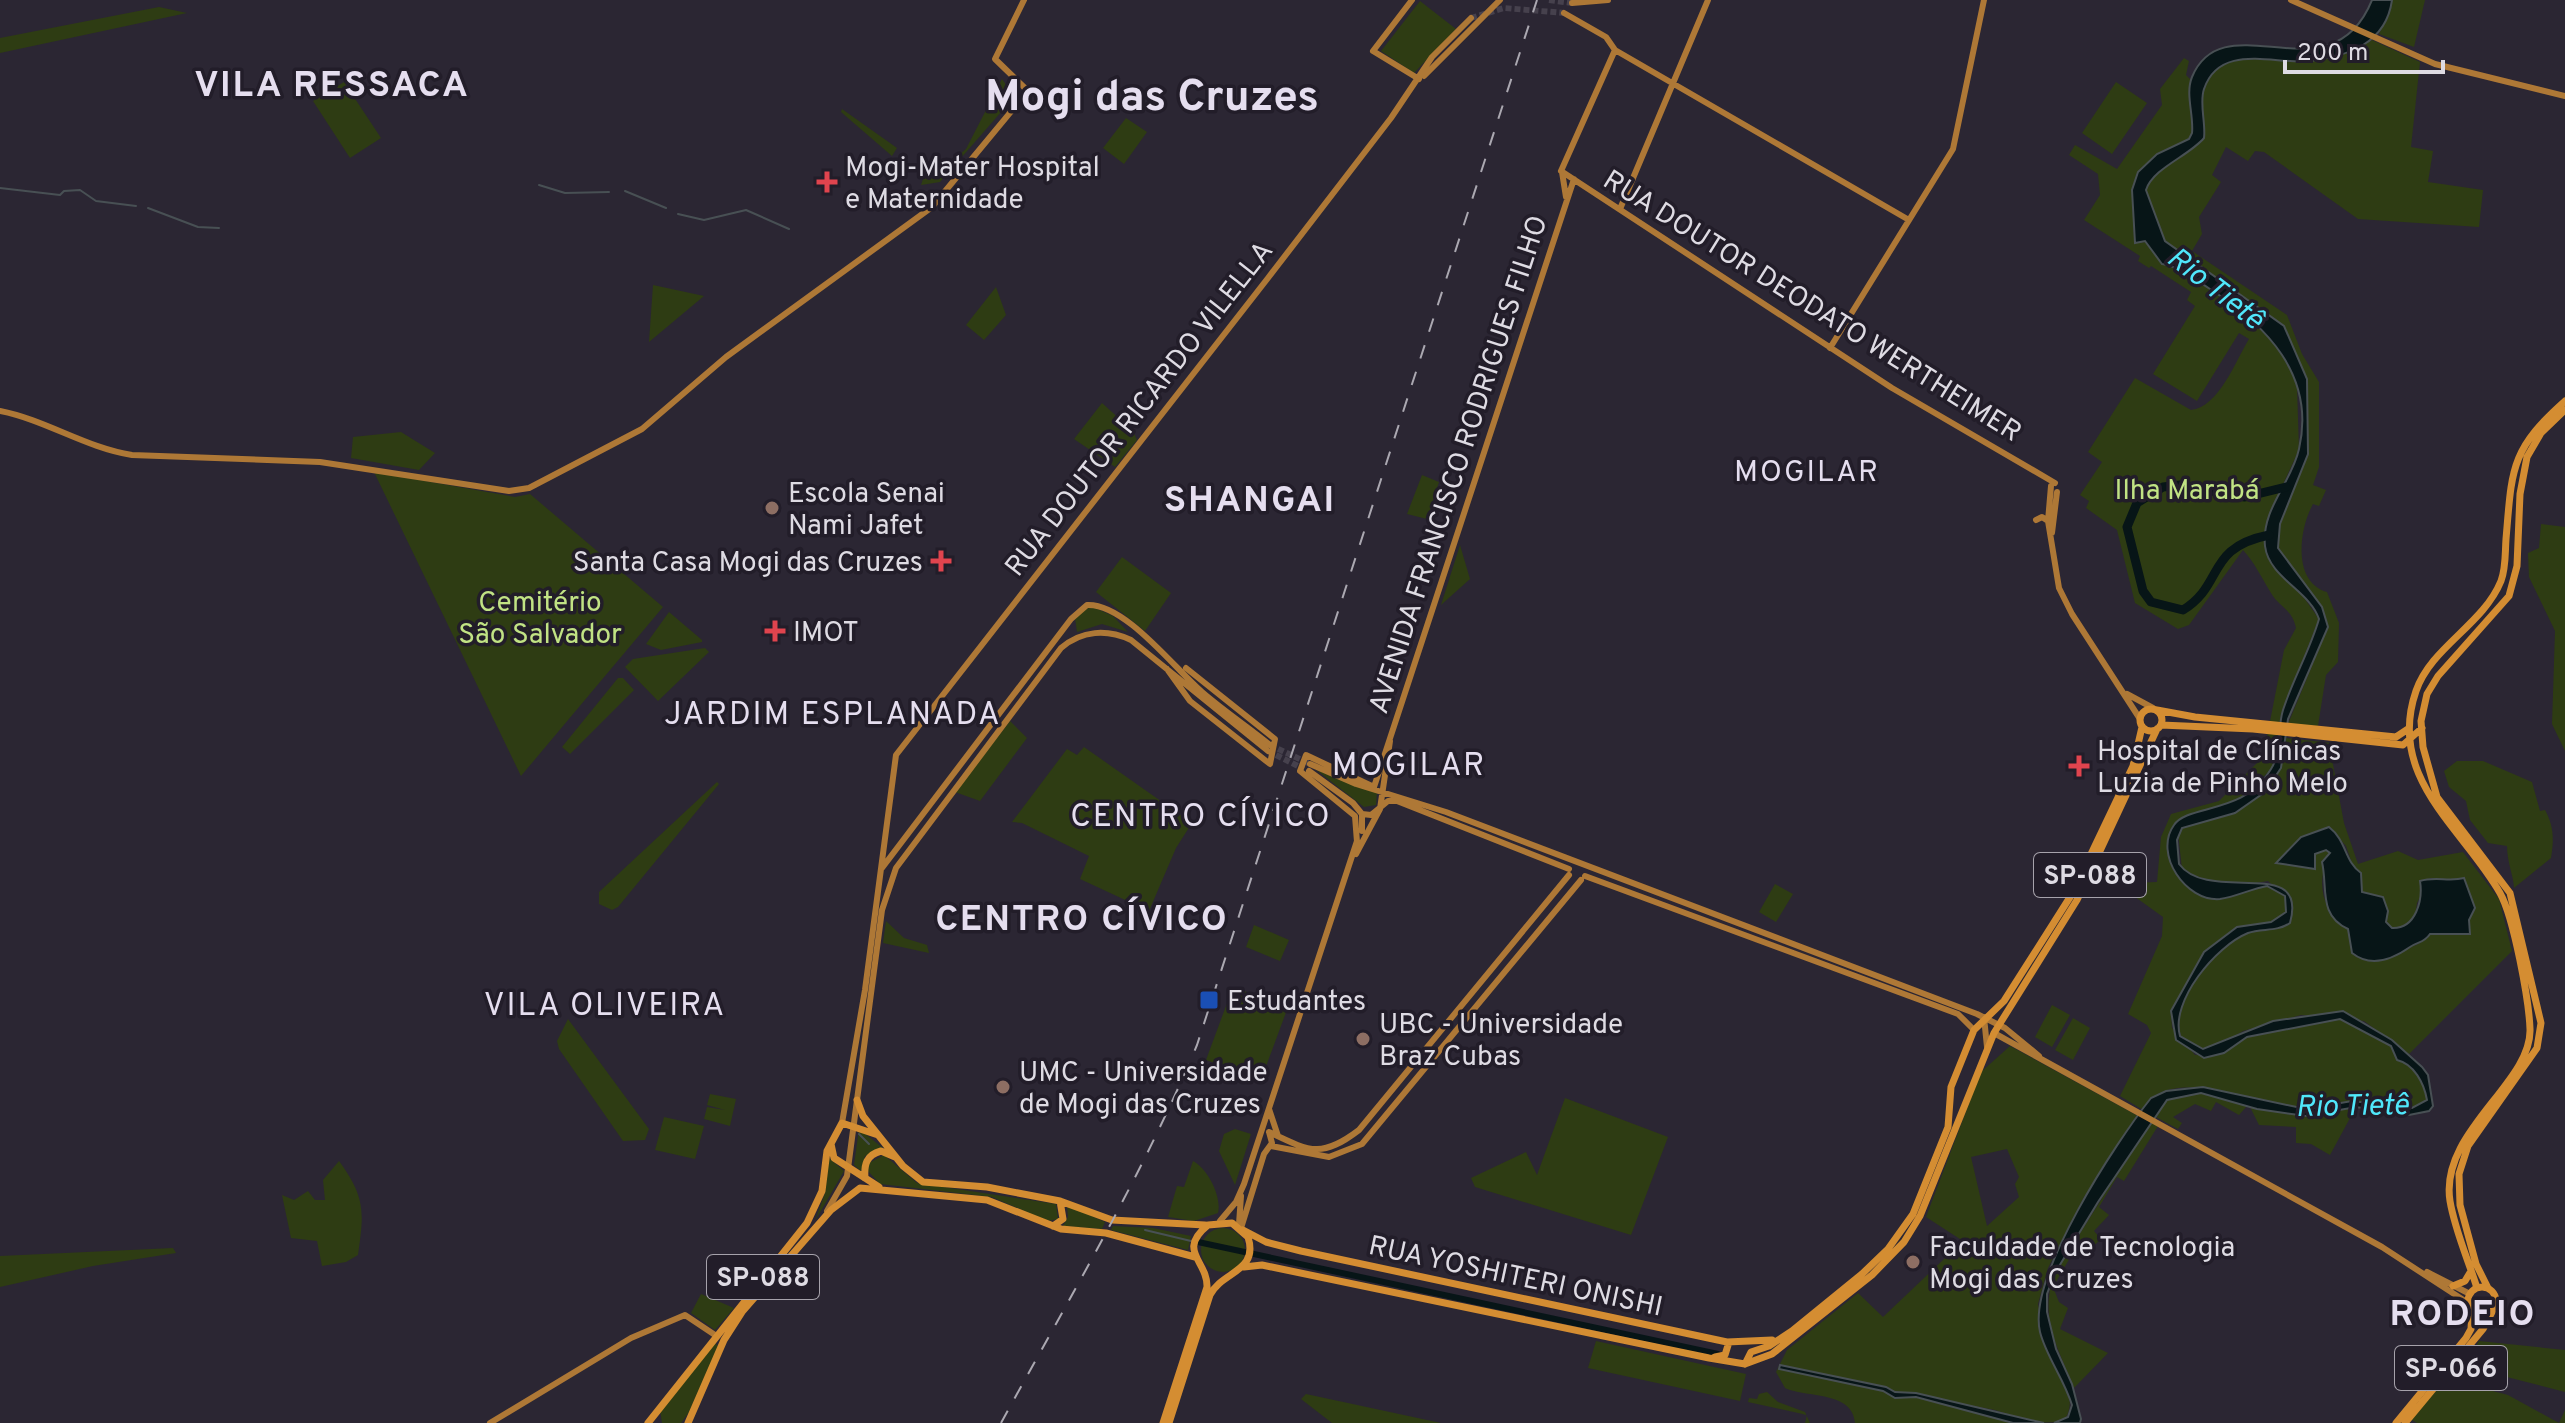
<svg xmlns="http://www.w3.org/2000/svg" width="2565" height="1423" viewBox="0 0 2565 1423" font-family="Overpass,sans-serif">
	<style>
		.green { fill: #2e3c13; fill-rule: evenodd }
		.water { fill: #071517; stroke: #485054; stroke-width: 2 }
		.lines { fill: none; stroke-linecap: round; stroke-linejoin: round }
		.stream { stroke: #485054; stroke-width: 2 }
		.canal { stroke: #071517; stroke-width: 6 }
		.river { stroke: #071517; stroke-width: 9 }
		.secondary-tunnel { stroke: #46414d; stroke-width: 6; stroke-dasharray: 6 3; stroke-linecap: butt }
		.secondary { stroke: #ae7836; stroke-width: 6 }
		.primary { stroke: #d48d32; stroke-width: 7 }
		.rail { stroke: #aba8b1; stroke-width: 2; stroke-dasharray: 14 14; stroke-linecap: butt }
		.health-dot { fill: #e0444e; stroke: #221d29; stroke-width: 3 }
		.education-dot { fill: #8d6e63; stroke: #221d29; stroke-width: 3 }
		.transit-dot { fill: #1a4fb4; stroke: #221d29; stroke-width: 3 }
		.labels { text-anchor: middle; stroke-width: 7; stroke-linejoin: round; paint-order: stroke }
		.shield { fill: #221d29; stroke: #a6a2ab; stroke-width: 2 }
		.shield-label { font-size: 26px; font-weight: bold; fill: #dedbe3 }
		.poi-label { font-size: 28px; fill: #dedbe3; stroke: #221d29; text-anchor: start }
		.street-label { font-size: 28px; fill: #dedbe3; stroke: #221d29 }
		.park-label { font-size: 28px; fill: #c1e384; stroke: #221d29 }
		.water-label { font-size: 30px; font-style: italic; fill: #50e7fb; stroke: #221d29 }
		.neighbourhood-label { font-size: 30px; letter-spacing: 2px; fill: #e5deef; stroke: #221d29 }
		.quarter-label { font-size: 32px; letter-spacing: 2px; fill: #e5deef; stroke: #221d29 }
		.district-label { font-size: 36px; font-weight: bold; letter-spacing: 2px; fill: #e5deef; stroke: #221d29 }
		.town-label { font-size: 44px; font-weight: bold; fill: #e5deef; stroke: #221d29 }
	</style>
	<rect width="100%" height="100%" fill="#2b2633"/>
	<!-- green -->
	<path class="green" d="M2392,0h33l-11,47 -35,-13z
		M1420,1l36,28 -42,44 -33,-22z
		M159,7l28,6 -187,40v-15z
		M2372,40l48,22 -9,85 22,4 -5,31 55,8 -4,37 -121,-8 -94,-67 -9,-1 -7,10 -22,-14 -14,28 9,7 -22,35 3,17 -10,17 95,64 15,39 17,28v85l-6,18 13,5 -7,16 -6,-2c-14,25 -21,78 14,88l12,31 -1,39 -12,13 -8,51 -30,-2 40,-97 -50,-79 2,-24 28,-70 -1,-75 -23,-53 -119,-85 -19,-51c6,-22 43,-34 58,-52 2,-15 -5,-35 0,-49 14,-46 70,-26 104,-28 21,-1 46,-11 64,-21z
		M2184,58l5,3 -3,14 5,5 1,52 -3,7 -32,15 -25,36 2,48 2,5 11,-1 15,22 13,2 63,40 21,18 28,33 10,30 2,63 -28,60 -7,31 55,78 -38,95 -9,54 -31,32 -58,17 -9,7 -5,34 15,26 83,2 18,11 1,15 -15,10 -34,5 -38,33 -28,51 1,17 23,27 29,-2 23,-16 29,-8 64,-10 52,27 5,14c17,4 27,23 30,40 -18,15 -50,3 -71,1 -17,-1 -33,7 -49,8 -42,2 -138,-50 -164,1l-23,-14 31,-63 -4,-8 -19,-11 34,-78 1,-19 -32,-23 -1,-11 27,-1 4,-45 10,-23 48,-13 44,-44 21,-107 12,-22c-4,-19 -16,-20 -25,-35 -10,-16 -16,-30 -28,-43l-54,75 -11,4 -43,-26 -18,-73 -31,-22 3,-7 -9,-6 22,-33 -14,-10 47,-74 56,32c28,-3 45,-50 58,-71l-10,-6 -42,68 -44,-27 42,-68 -8,-6 4,-8 -40,-26 -2,2 -11,-7 2,-5 -56,-36 16,-25 -2,-21 -29,-19 6,-10 42,24 45,-64 -2,-16z
		M1002,79l12,17 -5,7 -69,79 -19,3 3,-9 21,-9 21,-18z
		M344,82l37,56 -31,20 -37,-57z
		M2116,82l31,21 -35,51 -30,-21z
		M842,109l55,39 -5,8 -51,-44z
		M1126,118l21,14 -23,32 -21,-16z
		M653,285l51,11 -55,46z
		M996,287l10,28 -22,25 -18,-15z
		M1102,403l31,28 4,9 -22,27 -41,-28z
		M401,432l34,21 -16,17 -68,-12 2,-21z
		M374,472l141,25 15,-3 133,113 -142,169z
		M1422,475l17,7 -12,37 -20,-5z
		M2541,524l24,3v224l-13,-27 3,-93 -26,-54 -1,-24 11,-5z
		M1460,545l10,34 -29,26z
		M1122,557l49,36 -26,38 -49,-39z
		M1093,607l20,9 15,16 -26,-8 -25,8 -2,-14 9,-9z
		M669,612l33,28v2l-41,8 -15,-6z
		M705,648l4,4 -51,49 -33,-34 8,-8z
		M618,678h5l11,12 -64,64 -8,-7z
		M1010,721l17,17 -47,63 -25,-9z
		M2286,738l55,6 -9,15 12,64 14,41 40,-13 20,9 45,-8 36,47 13,52 -103,103 -45,-33 -63,-6 -58,16 -23,14 -17,4 -22,-13c-11,-36 30,-84 61,-100 13,-7 28,-6 42,-10l8,-23 -24,-22c-31,6 -58,4 -86,-12l-4,-36c7,-9 17,-11 28,-14 51,-16 70,-25 80,-81zM2329,827l17,19 16,46 21,11 5,8 -1,11 5,6h8l15,-11 2,-14 13,-25 19,4 20,38 1,14h-40c-13,20 -55,17 -78,19l-4,-24c-28,-20 -32,-48 -18,-76l-4,-3 -11,4 -1,15 -29,-6c6,-25 21,-28 44,-36z
		M1084,747l108,76 -16,25 -27,63 -69,-32 9,-23 -67,-33 -10,-1 55,-73 10,6z
		M2457,761h26l49,21 8,29 5,-1c9,16 9,30 6,48l-37,30c0,-10 -7,-26 -7,-42l-19,-3 -18,-23 -4,-19 -17,-14 -5,-16z
		M1315,769l62,23 -1,13 -12,2z
		M717,782l2,2 -101,123 -6,3 -13,-6v-12z
		M1775,884l18,10 -17,28 -17,-10z
		M886,921l18,17 23,7 2,8 -46,-10z
		M1254,925l35,15 -9,21 -34,-14z
		M1233,987l55,20 -27,73 -55,-20z
		M2052,1005l18,10 -18,32 -17,-10z
		M2073,1018l17,10 -17,32 -18,-10z
		M568,1019l81,110 -4,11 -22,1 -64,-92 -2,-8z
		M2010,1046l130,71 -56,80 -36,71 -10,36 12,54c15,14 29,49 12,64l-47,1 5,-5 -25,-8 -216,-41 104,22 12,7 21,-1 97,26h-158c-2,-32 -48,-25 -70,-35l-9,-16 11,-22 71,-57 25,24 80,-76 -37,-24 55,-145zM2007,1149l12,28 -4,7 4,13 -32,29 -16,-69z
		M2201,1093l46,13 -8,9 -23,-13 -5,9 -16,-7 -22,13 9,6 -4,6 -24,-13 13,-16z
		M710,1094l26,5 -6,27 -26,-7 3,-12 18,3 -18,-5z
		M1565,1098l103,39 -37,98 -156,-48 -4,-9 55,-26 11,23z
		M2250,1107l55,9 51,-9 -26,48 -19,-11 -15,-1v-16l-37,-2z
		M664,1117l40,9 -9,33 -40,-9z
		M2150,1122l8,4 -34,55 -7,-4 -18,30 10,8 -15,16 7,8 -18,17 -9,-5 -21,36 6,15 9,6 -8,21 48,24 -34,35c-16,-40 -36,-72 -19,-115z
		M859,1129l24,19 -18,8 -4,15 -7,-6z
		M1235,1129l16,5 -16,51 -16,-34 5,-17z
		M884,1155l33,28 139,21 2,15 -10,2 -56,-24 -112,-13 -12,-13 1,-8z
		M829,1158l15,13 -29,50 10,-28z
		M339,1161c27,37 25,51 19,94l-12,7 -24,4 -5,-25 -26,-3 -9,-43 12,5 14,-9 7,9h10l-2,-20z
		M1193,1161c15,8 29,36 25,52l-24,8 -26,-4 9,-31 7,1z
		M1067,1205l38,17 -3,7 -39,-3 5,-9z
		M1113,1226l40,2 38,8 -3,14 -77,-20z
		M1201 1250a22 22 0 1 1 44 0a22 22 0 1 1-44 0Z
		M173,1248l3,5 -83,13 -93,21v-31z
		M701,1294l33,14 -19,22 -24,-17z
		M713,1341l5,5 -29,66 -8,11h-19l-2,-13z
		M1596,1341l150,33 -6,27 -152,-33z
		M2479,1341l86,9v42l-101,-26z
		M2447,1379l61,16 51,28 6,-13v13h-148l-7,-4z
		M1767,1392l11,10 27,10 5,11h-5l2,-8 -59,-13 1,-4 8,1 2,-5z
		M1306,1394l135,29h-109l-31,-24z"/>
	<!-- water -->
	<path class="water" d="M2372,0h20c-6,43 -43,56 -82,61 -35,4 -90,-19 -106,28 -5,14 2,34 0,49 -15,18 -51,30 -58,52l19,51 119,85 23,53 1,75 -28,70 -2,24 44,59 6,20 -40,92 -7,49 -16,24 -30,21 -53,15 -5,12 2,24c31,41 130,-10 111,59 -13,9 -28,5 -42,10 -32,13 -78,68 -68,103l23,13 70,-28 70,-10 49,29 30,27 6,8 5,31 -4,5 -20,4 -53,-8 -50,9 -49,-7 -56,-16 -34,7 -69,102 -43,71 -8,21v18l9,37 16,35 9,35 -1,4h-26l14,-6 4,-12c-8,-26 -26,-49 -32,-73 -13,-55 76,-190 111,-234l15,-7 37,-4 103,22 46,-8 60,7 15,-8c-3,-17 -13,-36 -30,-40l-6,-14 -51,-27 -93,18 -23,16 -20,5 -28,-18 -5,-29 33,-59 33,-25 34,-5 15,-10 -1,-16 -18,-10c-16,3 -32,11 -47,13 -34,3 -67,-45 -46,-74 14,-21 71,-10 97,-56 11,-17 6,-40 12,-59 10,-31 27,-60 36,-91 -9,-28 -50,-41 -54,-73 -4,-37 27,-64 34,-97 17,-74 -33,-124 -89,-160 -15,-10 -30,-22 -48,-25l-17,-23 -10,2 -3,-53 6,-18 19,-18 32,-15 3,-6c2,-18 -7,-39 0,-56 32,-77 139,24 180,-77z
		M2329,827c18,14 15,34 32,46l1,19 21,5 5,14 -2,11 6,6c24,1 31,-28 28,-47 15,-5 29,1 44,-3l11,30 -6,12 1,14h-40c-6,9 -11,7 -20,13 -17,12 -39,21 -58,6l-4,-24c-30,-14 -20,-41 -26,-67l8,-9 -4,-3 -11,4v15l-39,-6 25,-26z
		M1780,1365l106,22 9,5 21,1 128,30h-31l-97,-26 -21,1 -12,-7 -104,-22z"/>
	<g class="lines">
		<!-- stream -->
		<path class="stream" d="M539,185l26,8 44,-1
			M0,188l60,7 4,-4 16,-1 16,11 40,5
			M625,191l41,17
			M148,208l50,19 21,1
			M678,214l26,6 42,-10 43,19
			M859,1134l10,10
			M1145,1230l46,11"/>
		<!-- canal -->
		<path class="canal" d="M1198,1242l520,112"/>
		<!-- river -->
		<path class="river" d="M2269,535c-64,13 -44,49 -86,75l-32,-8 -8,-11 -16,-64 10,-24 26,-16 17,-2 65,12 41,-10"/>
		<!-- secondary-tunnel -->
		<path class="secondary-tunnel" d="M1549,0l23,3
			M1471,18l33,-10 60,5
			M1270,745l40,19
			M1268,751l36,18"/>
		<!-- secondary -->
		<path class="secondary" d="M1412,0l-39,51 46,28
			M2291,0l144,64 130,32
			M1572,3l36,-3
			M1564,13l42,24 9,13 294,170
			M1424,76l76,-76
			M1561,171l331,217 163,95
			M1561,171l54,-121
			M1562,172l4,25
			M1620,209l88,-209
			M1830,348l123,-199 31,-149
			M0,411c46,9 86,37 132,44l188,7 189,29 20,-3 113,-59 84,-72 206,-150 96,-116 -33,-32 29,-59
			M2051,486l-3,35 11,67 13,26 68,105
			M2036,520l6,-3 6,4
			M2052,533l5,-41
			M1167,669l23,32 80,63 5,-25 -89,-71
			M2127,694l26,14
			M1310,764l46,20 90,28 531,202 28,14 34,28
			M1309,771l44,32 9,11 9,1 17,-14h9l172,68
			M1362,831v-17
			M1357,842l-2,-26 -55,-45 6,-16 68,32 200,-608
			M1356,854l24,-45 10,-68
			M882,868l189,-249 16,-14c38,-2 88,64 115,87 22,19 46,35 68,53
			M1585,876l373,138 16,16
			M1984,1017l3,30
			M1994,1033l388,214 86,56
			M1269,1109l9,27
			M842,1123l23,-133 31,-235 372,-477 123,-160 41,-61 39,-39
			M1269,1132c40,19 52,27 90,-2l210,-255
			M1271,1146l58,11 33,-13 219,-264
			M827,1211l20,-35 35,-266 14,-42 165,-220c21,-18 46,-19 70,-8l137,111
			M1220,1221l16,-19 8,-18 113,-343
			M1239,1224l2,-28
			M1241,1228l23,-74 8,-11 -3,-11
			M2427,1272l43,22
			M490,1423l141,-85 54,-23 30,20"/>
		<!-- primary -->
		<path class="primary" d="M2140 720a11 11 0 1 1 22 0a11 11 0 1 1-22 0Z
			M2157,710l38,7 201,20 12,-8
			M2161,725l92,4 150,16 19,-17
			M857,1100l6,16 40,50 20,16 64,5 73,14 52,19 93,5
			M831,1144l3,14 45,29
			M865,1178c-1,-13 1,-23 16,-27l14,6
			M1053,1226l10,-7 -3,-18
			M1243,1230l23,12 35,9 426,91 45,-2
			M1244,1267l18,-2 447,93 36,6 27,-10 100,-79 32,-33 16,-26 74,-183 83,-133 80,-171
			M2453,1286l12,-5 6,-10
			M2468 1301a14 14 0 1 1 28 0a14 14 0 1 1-28 0Z
			M2477,1288c-9,-29 -22,-57 -27,-87 -11,-69 82,-118 80,-172 -1,-28 -16,-111 -30,-136 -37,-65 -114,-115 -84,-202 15,-44 67,-66 85,-110 5,-13 4,-28 5,-42 6,-70 4,-89 59,-138
			M2488,1288l-12,-24 -16,-59 -1,-31 9,-28 69,-98 4,-25 -31,-130 -73,-96 -14,-50 -2,-26 6,-27 11,-18 71,-80 8,-30 3,-72 7,-37 14,-24 24,-23
			M1715,1357l10,-2 4,-13
			M1745,1364l6,-12 18,-6 23,-15 70,-57 26,-25 25,-35 35,-87 3,-40 23,-57 30,-29 68,-107 61,-128 9,-39
			M648,1423l159,-200 15,-32 5,-40 15,-28 36,12
			M688,1423l36,-83 18,-28 89,-102 29,-22 127,12 74,29 45,4 89,24
			M1163,1423l44,-136c1,-26 -31,-36 1,-62l24,-2 16,14c11,35 -26,34 -38,58l-41,128
			M2396,1423l70,-85 5,-9 1,-18
			M2405,1423l78,-94 10,-19"/>
		<!-- rail -->
		<path class="rail" d="M1001,1423c68,-124 141,-247 196,-378l340,-1045"/>
	</g>
	<!-- markers -->
	<g class="health-dot">
		<path d="M823 170h8v8h8v8h-8v8h-8v-8h-8v-8h8z"/>
		<path d="M937 549h8v8h8v8h-8v8h-8v-8h-8v-8h8z"/>
		<path d="M771 619h8v8h8v8h-8v8h-8v-8h-8v-8h8z"/>
		<path d="M2075 754h8v8h8v8h-8v8h-8v-8h-8v-8h8z"/>
	</g>
	<g class="education-dot">
		<circle cx="772" cy="508" r="8"/>
		<circle cx="1363" cy="1039" r="8"/>
		<circle cx="1003" cy="1087" r="8"/>
		<circle cx="1913" cy="1262" r="8"/>
	</g>
	<rect class="transit-dot" x="1199" y="990" width="20" height="20" rx="4"/>
	<g class="labels">
		<!-- shield labels -->
		<g class="shield">
			<rect x="2034" y="853" width="112" height="44" rx="6"/>
			<rect x="707" y="1255" width="112" height="44" rx="6"/>
			<rect x="2395" y="1346" width="112" height="44" rx="6"/>
		</g>
		<g class="shield-label">
			<text x="2090" y="884">SP-088</text>
			<text x="763" y="1286">SP-088</text>
			<text x="2451" y="1377">SP-066</text>
		</g>
		<!-- poi labels -->
		<g class="poi-label">
			<text x="845" y="176">Mogi-Mater Hospital<tspan x="845" dy="32">e Maternidade</tspan></text>
			<text x="788" y="502">Escola Senai<tspan x="788" dy="32">Nami Jafet</tspan></text>
			<text x="923" y="571" text-anchor="end">Santa Casa Mogi das Cruzes</text>
			<text x="793" y="641">IMOT</text>
			<text x="2097" y="760">Hospital de Clínicas<tspan x="2097" dy="32">Luzia de Pinho Melo</tspan></text>
			<text x="1227" y="1010">Estudantes</text>
			<text x="1379" y="1033">UBC - Universidade<tspan x="1379" dy="32">Braz Cubas</tspan></text>
			<text x="1019" y="1081">UMC - Universidade<tspan x="1019" dy="32">de Mogi das Cruzes</tspan></text>
			<text x="1929" y="1256">Faculdade de Tecnologia<tspan x="1929" dy="32">Mogi das Cruzes</tspan></text>
		</g>
		<!-- street labels -->
		<g class="street-label">
			<text transform="translate(1813 305) rotate(32)" y="10">RUA DOUTOR DEODATO WERTHEIMER</text>
			<text transform="translate(1138 408) rotate(-52)" y="10">RUA DOUTOR RICARDO VILELLA</text>
			<text transform="translate(1457 464) rotate(-72)" y="10">AVENIDA FRANCISCO RODRIGUES FILHO</text>
			<text transform="translate(1516 1275) rotate(12)" y="10">RUA YOSHITERI ONISHI</text>
		</g>
		<!-- park labels -->
		<g class="park-label">
			<text x="2187" y="499">Ilha Marabá</text>
			<text x="540" y="611">Cemitério<tspan x="540" dy="32">São Salvador</tspan></text>
		</g>
		<!-- water labels -->
		<g class="water-label">
			<text transform="translate(2216 288) rotate(38)" y="10">Rio Tietê</text>
			<text transform="translate(2352 1105) rotate(-1)" y="10">Rio Tietê</text>
		</g>
		<!-- neighbourhood labels -->
		<g class="neighbourhood-label">
			<text x="1807" y="481">MOGILAR</text>
		</g>
		<!-- quarter labels -->
		<g class="quarter-label">
			<text x="833" y="724">JARDIM ESPLANADA</text>
			<text x="1409" y="775">MOGILAR</text>
			<text x="1201" y="826">CENTRO CÍVICO</text>
			<text x="605" y="1015">VILA OLIVEIRA</text>
		</g>
		<!-- district labels -->
		<g class="district-label">
			<text x="332" y="96">VILA RESSACA</text>
			<text x="1250" y="511">SHANGAI</text>
			<text x="1082" y="930">CENTRO CÍVICO</text>
			<text x="2463" y="1325">RODEIO</text>
		</g>
		<!-- town labels -->
		<g class="town-label">
			<text x="1152" y="110">Mogi das Cruzes</text>
		</g>
	</g>
	<!-- scale -->
	<path d="M2285 60v12h158v-12" fill="none" stroke="#dedbe3" stroke-width="4"/>
	<text x="2297" y="60" font-size="24" fill="#dedbe3" stroke="#221d29" stroke-width="6" paint-order="stroke">200 m</text>
</svg>
